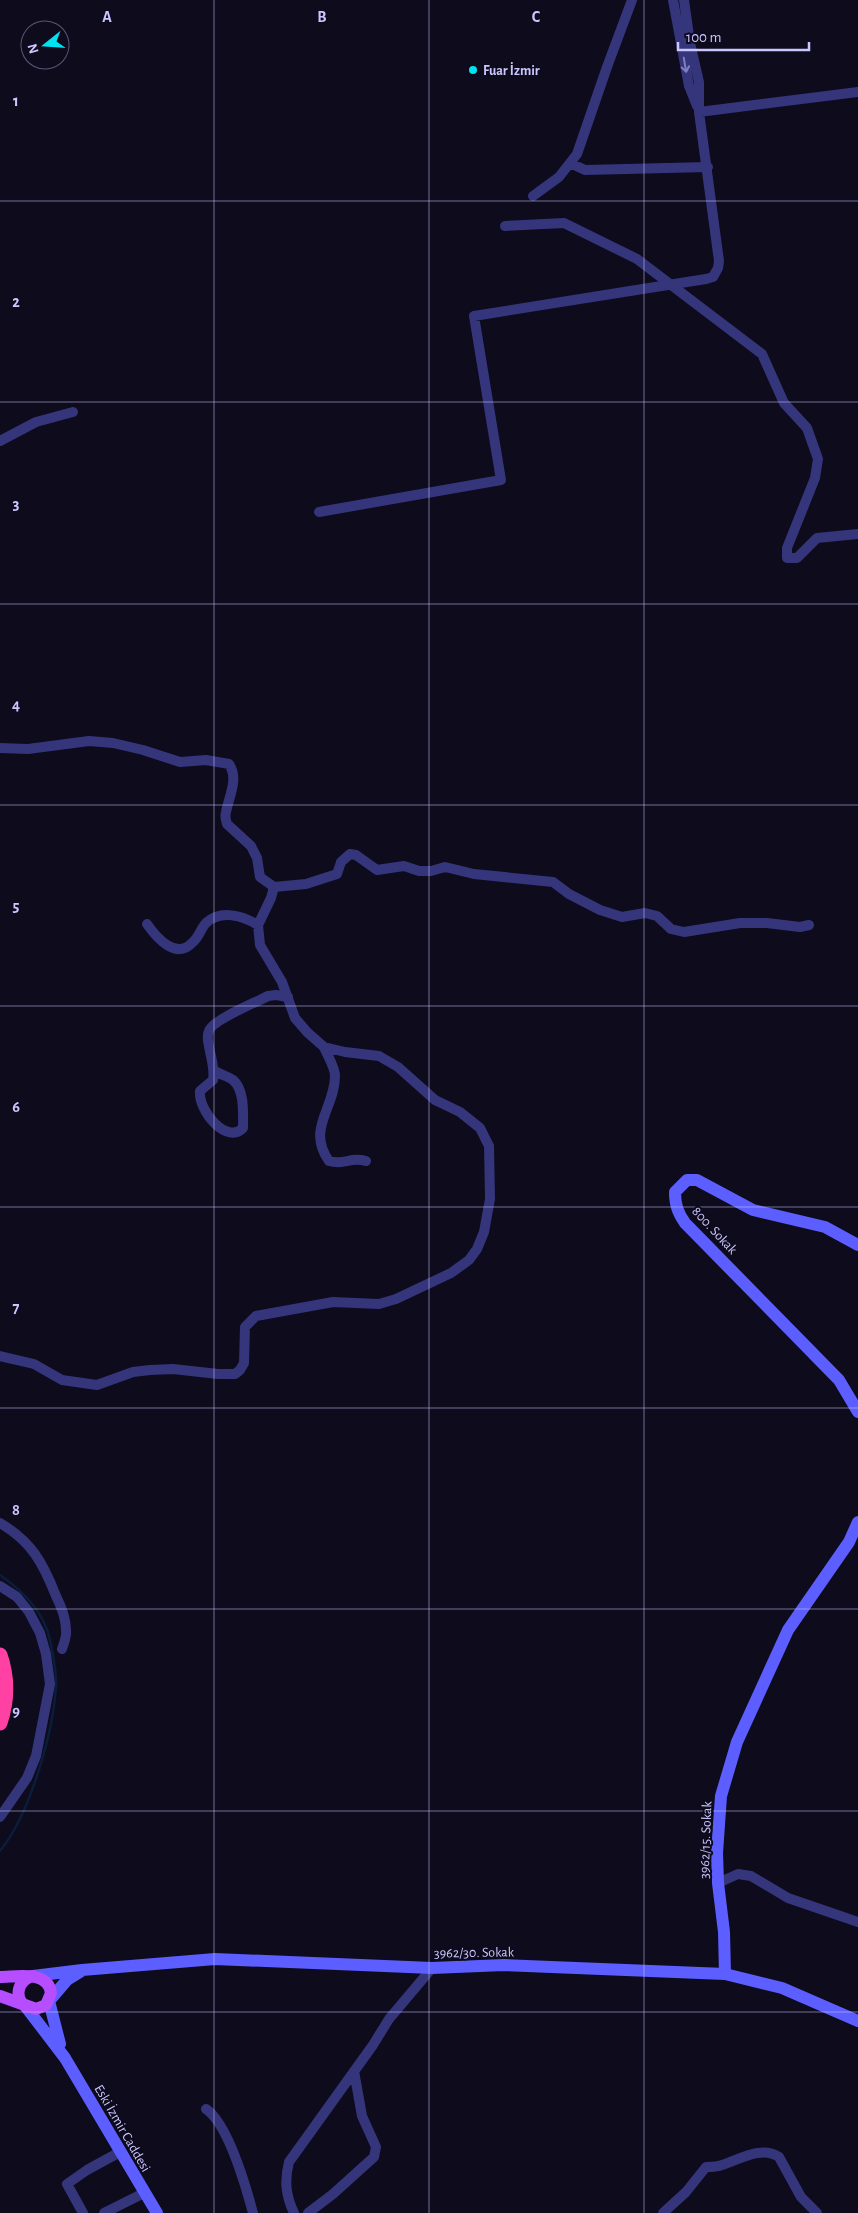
<svg xmlns="http://www.w3.org/2000/svg" width="858" height="2213" viewBox="0 0 858 2213" font-family="'Alegreya Sans',sans-serif">
	<style>
		.lines { fill: none; stroke-linecap: round; stroke-linejoin: round }
		.stream { stroke: #0a1e3c; stroke-width: 2.5 }
		.street { stroke: #35357c; stroke-width: 10 }
		.secondary { stroke: #5d5eff; stroke-width: 12 }
		.primary { stroke: #b64dff; stroke-width: 12 }
		.highway { stroke: #ff41a3; stroke-width: 15 }
		.street-bridge { stroke: #35357c; stroke-width: 10 }
		.oneway { stroke: #807ebe }
		.grid { fill: none; stroke: #cac6ff; stroke-width: 1; stroke-opacity: 0.55 }
		.poi-dot { fill: #00e1f1; stroke: #0d0b1c; stroke-width: 2 }
		.labels { text-anchor: middle; stroke-width: 4; stroke-linejoin: round; paint-order: stroke }
		.poi-label { font-size: 14px; font-weight: bold; fill: #cac6ff; stroke: #0d0b1c; text-anchor: start }
		.street-label { font-size: 14px; fill: #cac6ff; stroke: #0d0b1c }
		.grid-label { font-size: 16px; text-anchor: middle; font-weight: bold; fill: #cac6ff; stroke: #0d0b1c; stroke-width: 4; stroke-linejoin: round; paint-order: stroke }
	</style>
	<rect width="100%" height="100%" fill="#0d0b1c"/>
	<g class="lines">
		<!-- stream -->
		<path class="stream" d="M0,1575c23,16 44,37 50,65 3,14 7,32 6,46 -3,48 -26,128 -56,165"/>
		<!-- street -->
		<path class="street" d="M673,0l16,86 8,20
			M684,0l6,43 9,39v30l20,149 -1,7 -5,9 -7,2
			M699,112l159,-20
			M570,163l15,7 123,-3
			M533,196l26,-19 18,-23 30,-87 25,-67
			M505,226l59,-3 73,36 125,95 22,49 23,25 11,31 -3,19 -28,70v10h10l20,-20 41,-4
			M0,441l36,-19 37,-10
			M319,512l182,-32 -27,-164 156,-25
			M0,748l28,1 61,-8 24,2 30,7 37,12 26,-2 23,4c10,15 0,32 -3,48 -1,3 0,9 1,12l24,22 6,12 3,19 14,10
			M147,924c9,13 29,37 46,18 6,-5 8,-14 13,-19 15,-14 37,-7 52,2
			M324,1047c3,8 11,20 11,29 0,32 -29,53 -6,85 17,5 20,-5 37,0
			M215,1071c6,4 13,5 18,9 12,10 10,34 10,48 -16,17 -45,-17 -43,-37l13,-11c2,-12 -2,-21 -4,-34 -1,-4 -2,-11 0,-15 3,-11 48,-29 59,-35l8,-1 12,2
			M0,1356l34,8 28,16 35,5 36,-13 17,-2 23,-1 45,5h17l5,-4 4,-7 1,-36 11,-11 77,-14 46,2 17,-5 55,-26 18,-13 8,-11 7,-17 6,-33 -1,-53 -9,-18 -20,-16 -25,-12 -37,-33 -19,-11 -34,-4 -21,-5 -17,-15 -12,-14 -13,-36 -22,-37 -2,-20 13,-27 3,-11 32,-3 31,-10 4,-12 9,-8 6,1 21,15 27,-4 15,5h12l14,-4 29,7 79,8 16,12 31,16 22,7 23,-4 12,3 14,13 13,3 56,-9h27l33,4 9,-2
			M0,1523c32,19 43,40 56,73 5,10 10,23 10,34 1,6 -2,13 -4,19
			M0,1586l17,11 12,15 11,21 6,21 4,30 -14,72 -9,22 -27,39
			M718,1883l20,-9 13,2 37,22 70,24
			M206,2109c22,15 40,78 47,104
			M83,2213l-16,-29 20,-14 33,-18
			M104,2213l40,-20
			M294,2213c-8,-17 -10,-32 -5,-51l84,-117 16,-26 43,-51
			M308,2213l25,-19 41,-37 2,-10 -14,-31 -8,-45
			M663,2213l23,-21 20,-25c6,0 11,0 16,-2 17,-5 39,-20 57,-8l22,40 16,16"/>
		<!-- secondary -->
		<path class="secondary" d="M858,1245l-33,-18 -72,-17 -56,-30h-10l-12,12c0,13 3,21 10,31l154,157 19,32
			M725,1974l-1,-42 -6,-49 -1,-30 4,-57 16,-54 51,-112 61,-88 9,-20
			M33,1976l49,-6 133,-11 217,9 72,-3 221,9 57,14 76,33
			M26,2007l39,51 92,155
			M60,2044l-11,-43 18,-21 13,-8"/>
		<!-- primary -->
		<path class="primary" d="M0,1977c17,0 48,-7 51,16l-5,12 -10,4 -36,-13
			M26,2007c-13,-10 -8,-27 7,-31"/>
		<!-- highway -->
		<path class="highway" d="M0,1655c8,23 8,44 0,68"/>
		<!-- street-bridge -->
		<path class="street-bridge" d="M630,291l76,-12"/>
	</g>
	<!-- one-way arrows -->
	<defs><path id="oneway-shaft" d="M-6 0H5M1.5-3L5.5 0L1.5 3" fill="none" stroke-width="1.6" stroke-linecap="round" stroke-linejoin="round" transform="scale(1.25)"/></defs>
	<use class="oneway" href="#oneway-shaft" transform="translate(685 65) rotate(80)"/>
	<!-- grid -->
	<path class="grid" d="M214,0v2213M429,0v2213M644,0v2213M0,201h858M0,402h858M0,604h858M0,805h858M0,1006h858M0,1207h858M0,1408h858M0,1609h858M0,1811h858M0,2012h858"/>
	<!-- markers -->
	<circle class="poi-dot" cx="473" cy="70" r="5"/>
	<g class="labels">
		<!-- poi labels -->
		<g class="poi-label">
			<text x="483" y="75">Fuar İzmir</text>
		</g>
		<!-- street labels -->
		<g class="street-label">
			<text transform="translate(715 1230) rotate(47)" y="5">800. Sokak</text>
			<text transform="translate(705 1840) rotate(-88)" y="5">3962/15. Sokak</text>
			<text transform="translate(474 1952) rotate(-1)" y="5">3962/30. Sokak</text>
			<text transform="translate(123 2128) rotate(60)" y="5">Eski İzmir Caddesi</text>
		</g>
	</g>
	<g class="grid-label">
		<text x="107" y="22">A</text>
		<text x="322" y="22">B</text>
		<text x="536" y="22">C</text>
		<text x="16" y="106">1</text>
		<text x="16" y="307">2</text>
		<text x="16" y="509">3</text>
		<text x="16" y="710">4</text>
		<text x="16" y="911">5</text>
		<text x="16" y="1112">6</text>
		<text x="16" y="1313">7</text>
		<text x="16" y="1515">8</text>
		<text x="16" y="1716">9</text>
	</g>
	<!-- north arrow -->
	<g transform="translate(45 45) rotate(253)"><circle r="24" fill="#0d0b1c" stroke="#595677"/>
	<path d="M0-4L9 19L0 12L-9 19Z" fill="#00e1f1"/>
	<text y="-8" font-size="14" font-weight="bold" text-anchor="middle" fill="#cac6ff">N</text>
	</g>
	<!-- scale -->
	<path d="M678 42v8h131v-8" fill="none" stroke="#cac6ff" stroke-width="2.5"/>
	<text x="686" y="42" font-size="15" fill="#cac6ff" stroke="#0d0b1c" stroke-width="4" paint-order="stroke">100 m</text>
</svg>
